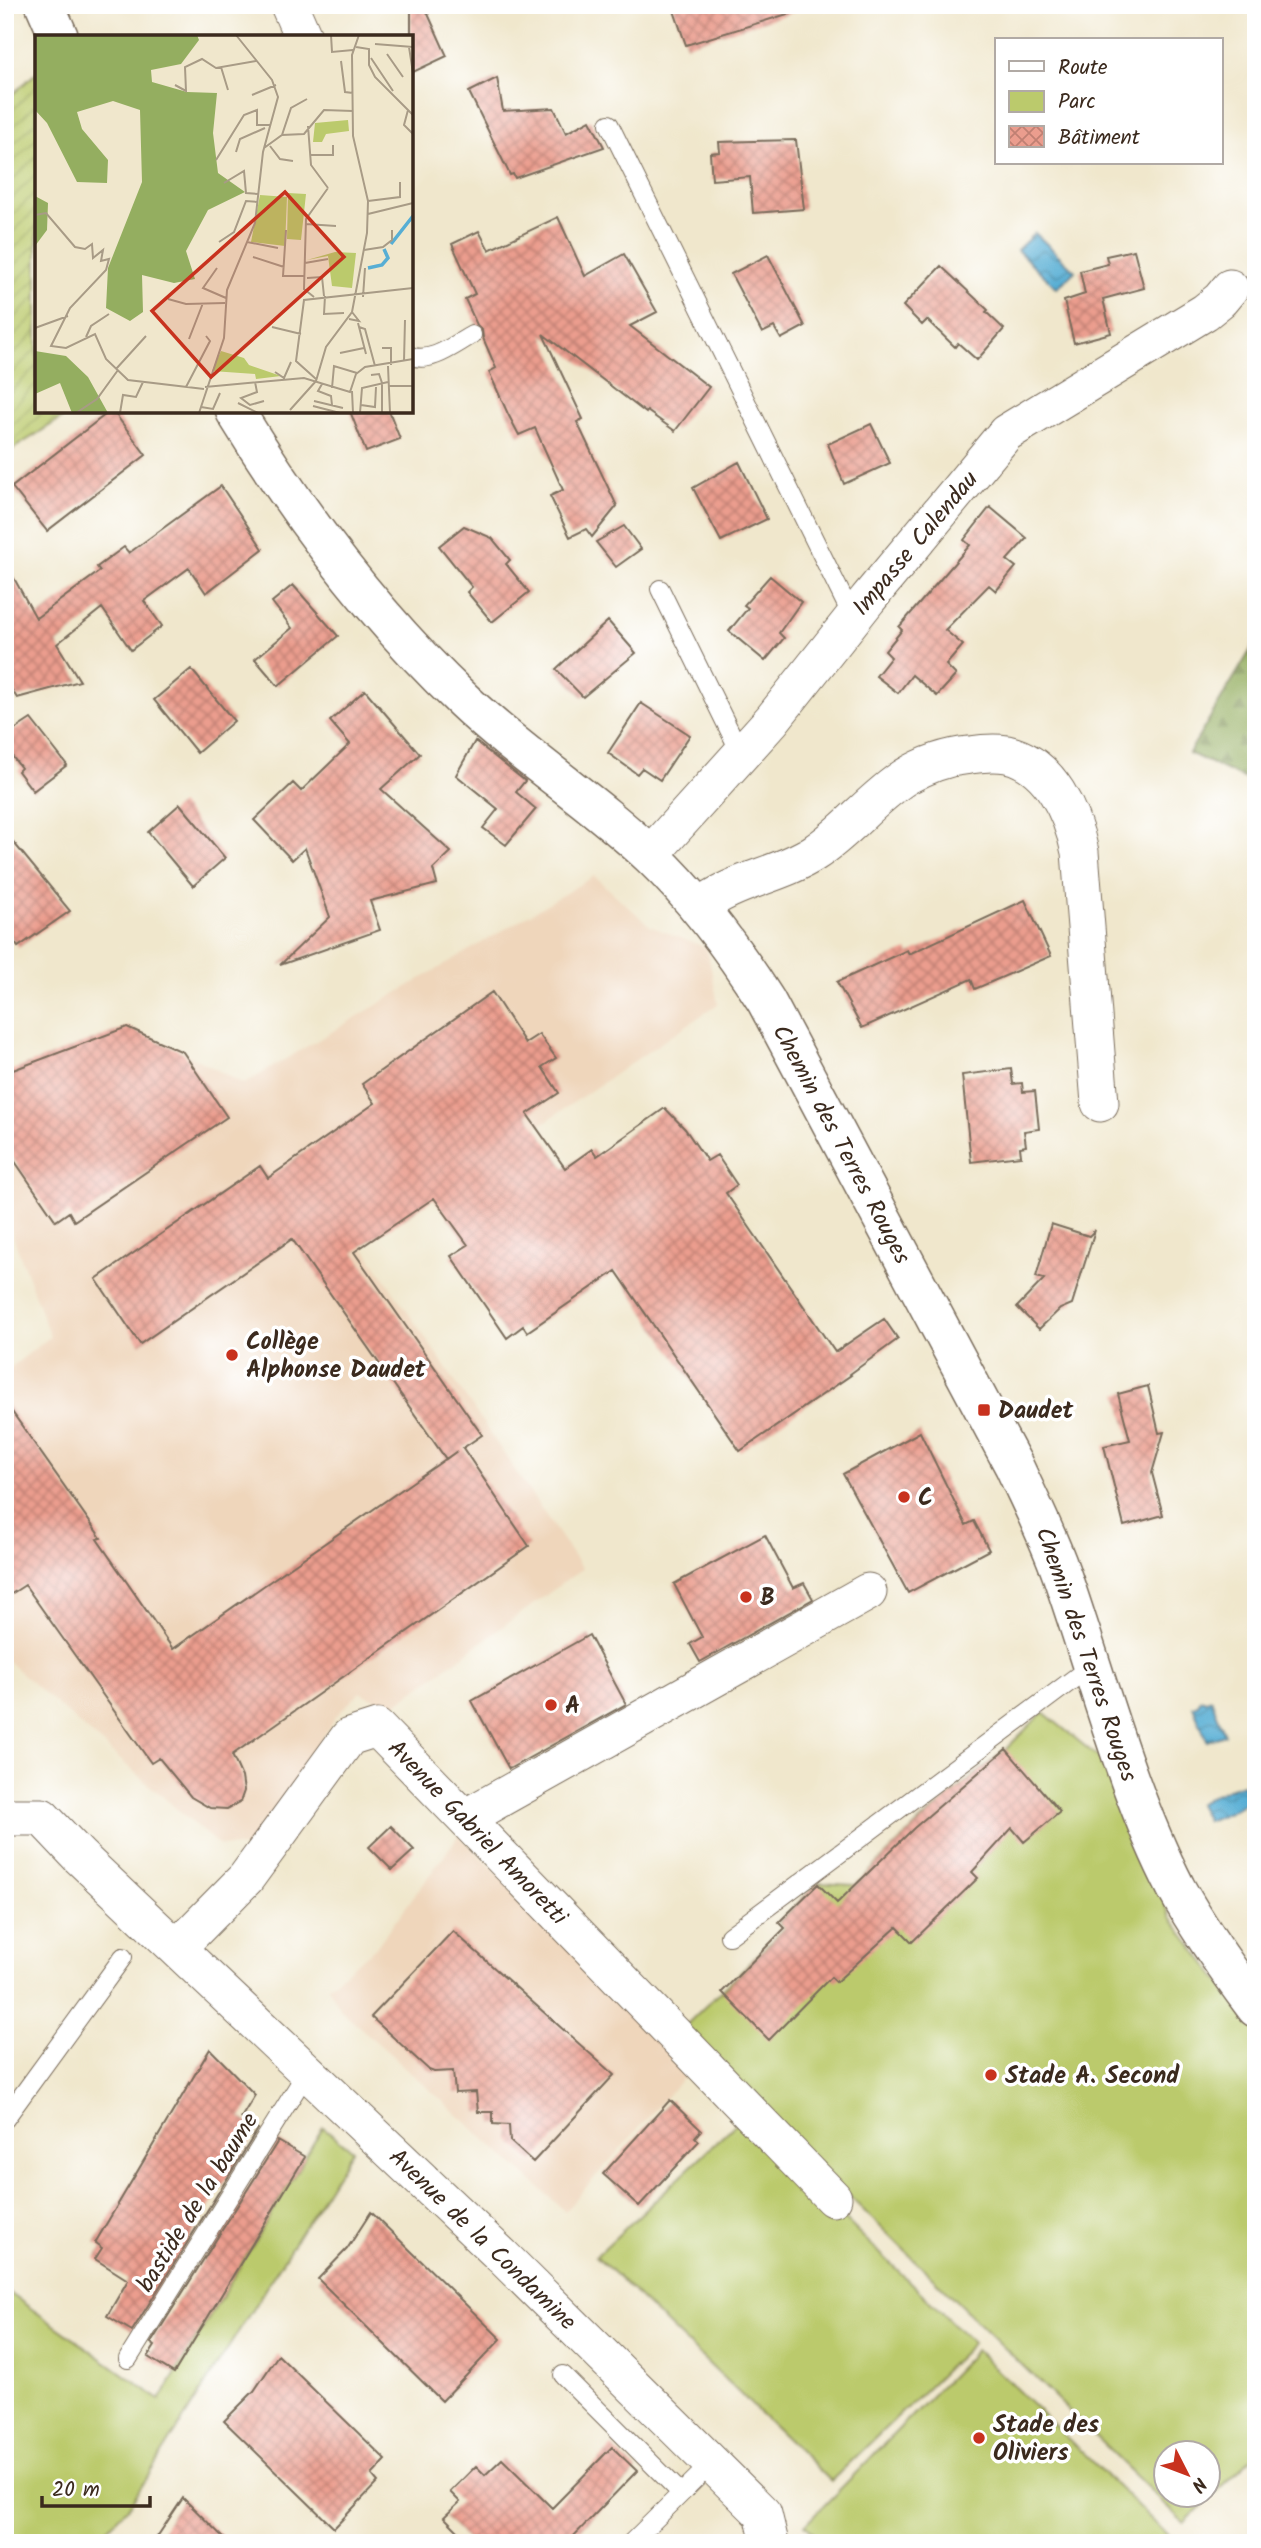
<svg xmlns="http://www.w3.org/2000/svg" width="1261" height="2548" viewBox="0 0 1261 2548" font-family="Kalam,sans-serif">
	<style>
		.built { fill: #efd6bb }
		.green { fill: #bbca6c; stroke: #7b7a45; stroke-width: 2; fill-rule: evenodd }
		.forest { fill: url(#forest-firs); stroke: #686c3f; stroke-width: 2 }
		.garden { fill: url(#garden-furrows); stroke: #7b7a45; stroke-width: 2 }
		.water { fill: url(#water-waves); stroke: #496c79; stroke-width: 2 }
		.building { fill: url(#building-cross-hatch) }
		.lines { fill: none; stroke-linecap: round; stroke-linejoin: round }
		.lane-casing { stroke: #7a6c5b; stroke-width: 20 }
		.street-casing { stroke: #7a6c5b; stroke-width: 39 }
		.secondary-casing { stroke: #7a6c5b; stroke-width: 41 }
		.lane { stroke: #fff; stroke-width: 18 }
		.street { stroke: #fff; stroke-width: 37 }
		.secondary { stroke: #fff; stroke-width: 38 }
		.poi-dot { fill: #c8321e; stroke: #fff; stroke-width: 2.5 }
		.labels { text-anchor: middle; stroke-width: 7; stroke-linejoin: round; paint-order: stroke }
		.street-label { font-size: 24px; fill: #3b2a1e; stroke: #fff }
		.poi-label { font-size: 24px; font-weight: bold; fill: #3b2a1e; stroke: #fff; text-anchor: start }
		.inset-river { fill: none; stroke: #57aed4; stroke-width: 3.5 }
		.inset-road { fill: none; stroke: #a89b86; stroke-width: 2 }
		.view { fill: #c8321e; fill-opacity: 0.15; stroke: #c8321e; stroke-width: 3.5 }
		.inset-edge { fill: none; stroke: #3b2a1e; stroke-width: 3.5 }
	</style>
	<defs>
		<pattern id="forest-firs" width="22" height="20" patternUnits="userSpaceOnUse" patternTransform="scale(1.75)"><rect width="22" height="20" fill="#94ae60"/><path d="M5 1l3.5 6h-7zM16 11l3.5 6h-7z" fill="#7a8e4f"/></pattern>
		<pattern id="garden-furrows" width="10" height="10" patternUnits="userSpaceOnUse" patternTransform="scale(1.75)"><rect width="10" height="10" fill="#bbca6c"/><path d="M-1 1l2-2M0 10L10 0M9 11l2-2" fill="none" stroke="#99a458"/></pattern>
		<pattern id="water-waves" width="16" height="10" patternUnits="userSpaceOnUse" patternTransform="scale(1.75)"><rect width="16" height="10" fill="#57aed4"/><path d="M0 5q4-4 8 0t8 0" fill="none" stroke="#498eab"/></pattern>
		<pattern id="building-cross-hatch" width="8" height="8" patternUnits="userSpaceOnUse" patternTransform="scale(1.75)"><rect width="8" height="8" fill="#eb9d8e"/><path d="M0 0l8 8M0 8l8-8" fill="none" stroke="#c08073"/></pattern>
	</defs>
	<rect width="100%" height="100%" fill="#fff"/>
	<filter id="ink" filterUnits="userSpaceOnUse"><feTurbulence type="fractalNoise" baseFrequency=".0143" numOctaves="2"/><feDisplacementMap in="SourceGraphic" scale="14" xChannelSelector="R" yChannelSelector="G"/><feConvolveMatrix kernelMatrix="1 2 1 2 8 2 1 2 1" color-interpolation-filters="sRGB"/></filter>
	<filter id="wash" filterUnits="userSpaceOnUse"><feTurbulence type="fractalNoise" baseFrequency=".00686" numOctaves="4" result="noise"/><feDisplacementMap in="SourceGraphic" scale="28" xChannelSelector="R" yChannelSelector="G"/><feGaussianBlur stdDeviation="1.57" result="paint"/><feColorMatrix in="noise" values="0 0 0 0 0 0 0 0 0 0 0 0 0 0 0 0 0 1.4 0 .05"/><feComposite in="paint" operator="in"/></filter>
	<g filter="url(#wash)">
		<rect width="100%" height="100%" fill="#f0e7cc"/>
		<!-- built -->
		<path class="built" d="M594,876l56,50 57,22 11,56 -355,242 219,323 -190,138 -32,-15 -25,25 -65,111 -21,20 -31,-3 -213,-186v-287l45,-35 -45,-123v-41l13,-9 -13,-17v-74l122,-46 56,25 61,32z
			M459,1835l234,232 -128,144 -224,-201 -13,-24 49,-40z"/>
		<!-- green -->
		<path class="green" d="M1043,1712l70,57 58,149 85,110v426l-72,69 -413,-403 -89,-91 103,-101 -6,-6 39,-39 38,2 66,-65 84,-71zM1166,2454h42v42h-42z
			M741,2119l232,224 -142,138 -235,-225z
			M323,2127l29,23 -222,355 -36,38h-89v-253l155,110z
			M976,2350l200,193h-352l-19,-18z"/>
		<!-- forest -->
		<path class="forest" d="M1256,641v143l-67,-31z"/>
		<!-- garden -->
		<path class="garden" d="M37,72v339h36l-68,43v-353z"/>
		<!-- water -->
		<path class="water" d="M1035,233l40,38 -18,17 -40,-38z
			M1201,1699l5,2 5,-2 14,36 -18,6 -14,-35 5,-2z
			M1243,1784l7,16 -21,12 -22,9 -9,-17 17,-10z"/>
		<g id="blocks">
			<!-- building -->
			<path class="building" d="M411,5h13l23,51 -36,17z
				M672,5h121l1,7 -108,33z
				M497,78l6,33 51,-3 12,25 24,-13 14,27 -89,31 -2,-4 -3,1 -41,-83z
				M796,140l8,69 -51,4 -3,-36 -38,3 -2,-27 10,-1 -1,-10z
				M558,217l27,59 39,-22 33,58 -27,14 79,61 -34,44 -28,-20 -1,2 -103,-79 40,85 -6,3 40,84 -25,31 -6,-8 -16,8 -20,-41 13,-6 -28,-62 -16,7 -11,-21 -19,-42 7,-4 -13,-30 -1,-8 -5,-5 -12,-26 10,-5 -23,-50 27,-13 10,19z
				M1134,250l10,38 -41,11 8,34 -37,10 -10,-42 21,-7 -5,-23 28,-7 -2,-8z
				M768,255l37,71 -24,13 -7,-12 -12,6 -31,-59z
				M941,266l47,44 -2,2 18,17 -27,31 -19,-17 -3,4 -28,-27 -5,5 -19,-19z
				M110,411h3l33,44 -99,76 -35,-44z
				M350,411h39l11,28 -34,13z
				M871,424l19,39 -46,21 -16,-40z
				M739,462l28,57 -46,22 -28,-53z
				M221,486l42,63 -57,44 -17,-25 -45,33 18,25 -31,24 -29,-42 -45,36 23,37 -63,17 -12,-19v-117l31,56 64,-47 -3,-4 27,-20 5,6z
				M990,507l37,31 -20,22 9,7 -20,24 -7,-6 -44,45 18,15 -17,20 10,10 -19,21 -25,-21 -14,18 -22,-17 15,-19 -6,-6 17,-21 -3,-3 71,-82 -6,-5z
				M464,526l28,12 18,22 -4,4 23,28 -37,30 -25,-30 5,-5 -33,-41z
				M624,526l17,23 -25,18 -20,-25z
				M770,576l31,26 -22,31 5,5 -19,23 -36,-30 19,-23 -4,-3z
				M293,585l45,51 -60,50 -23,-27 37,-31 -20,-26z
				M608,621l28,32 -53,44 -27,-28z
				M191,669l43,52 -37,32 -43,-53z
				M365,690l55,64 -39,35 70,63 -18,17 4,15 -67,17 10,29 -100,35 50,-48 -25,-69 -13,12 -38,-40 39,-37 8,8 49,-47 -20,-23z
				M641,703l49,32 -30,45 -18,-12 -5,6 -29,-21z
				M31,719l36,46 -34,26 -15,-20 3,-3 -16,-21v-11z
				M475,741l50,40 -9,11 20,17 -30,36 -23,-17 15,-19 -42,-34z
				M180,804l45,54 -32,28 -45,-54z
				M5,832l65,79 -52,36 -13,-18z
				M1025,900l26,56 -76,33 -4,-10 -109,49 -25,-46 70,-32 2,4z
				M492,992l33,51 14,-9 17,24 -14,9 17,26 -32,21 38,54 27,-19 5,7 68,-48 20,21 22,32 10,-6 20,30 -11,8 109,159 49,-33 14,20 -48,35 1,1 -111,76 -124,-180 -89,61 -4,-6 -16,12 -56,-82 17,-11 -34,-47 -80,54 128,183 -19,13 66,98 -297,209 10,22 2,14 -4,11 -13,7 -17,-1 -19,-11 -32,-39 -8,5 -126,-178 -20,13v-196l96,136 -4,1 76,110 284,-198 -11,8 -154,-220 -152,105 -44,-65 164,-113 8,12 107,-75 -13,-19z
				M127,1027l56,25 44,65 -153,104 -5,-9 -13,9 -51,-74v-74z
				M1011,1069l2,15 9,-1 1,9 12,-1 4,38 -15,2 2,15 -6,1 1,9 -50,6 -9,-87z
				M1051,1224l38,12 6,-6 -23,74 -12,5 -21,20 -22,-22 27,-28 -8,-2z
				M1148,1386l11,47 5,-1 -12,41 11,42 -39,11 -20,-80 26,-6 -12,-46z
				M920,1432l46,93 8,-4 15,29 -81,43 -65,-119z
				M765,1535l28,53 11,-5 9,16 -113,63 -10,-18 12,-7 -28,-53z
				M589,1635l37,69 -117,65 -37,-68z
				M1006,1749l54,63 -36,30 -12,-14 -40,44 6,6 -66,64 -15,-15 -61,55 -5,-5 -62,63 -47,-48 63,-64 -6,-6 39,-38 19,19 77,-75z
				M391,1826l23,24 -22,20 -23,-23z
				M453,1931l161,144 -81,87 -23,-21 -1,-16 -16,-1v-12h-15l-2,-20 -21,1 -2,-22 -19,1 -5,-2 -58,-53z
				M210,2049l45,46 -14,23 17,11 -126,202 -25,-15 21,-36 -33,-21 7,-11 -7,-5z
				M670,2100l31,30 -6,7 4,4 -60,65 -36,-32z
				M278,2141l27,16 -131,216 -26,-16 7,-11 -4,-3z
				M371,2212l130,127 -59,62 -124,-122 29,-30z
				M278,2355l108,105 -14,15 6,7 -44,46 -110,-107 30,-30z
				M612,2447l25,24 -70,72h-97l-26,-26 16,-15 -10,-10 26,-26 9,9 17,-16 50,49z
				M183,2498l46,45h-76z"/>
		</g>
	</g>
	<g filter="url(#ink)">
		<use href="#blocks" fill-opacity="0" stroke="#7a6c5b" stroke-width="2"/>
		<g class="lines">
			<!-- lane casing -->
			<g class="lane-casing">
				<path id="lane" d="M609,124l244,494
					M411,356c20,8 44,-12 61,-21
					M660,589l81,165
					M729,1936l362,-270
					M5,2119l118,-162
					M128,2359l179,-287
					M563,2375l118,118
					M631,2543l81,-80"/>
			</g>
			<!-- street casing -->
			<g class="street-casing">
				<path id="street" d="M289,5l14,32
					M650,855l122,-135 96,-121 138,-166 199,-121 15,-12 10,-12
					M699,908c34,-28 79,-32 115,-55 34,-22 57,-54 91,-76 20,-12 42,-20 65,-22 13,-2 25,-3 37,-1 44,10 65,60 73,98l20,251
					M5,1817h37l37,39 423,400 261,258 7,29
					M465,1818l403,-226
					M177,1948l69,-70 103,-141 28,-9 456,470"/>
			</g>
			<!-- secondary casing -->
			<g class="secondary-casing">
				<path id="secondary" d="M45,5l14,32
					M235,411c64,105 139,205 229,290 59,56 128,99 187,155 45,43 82,93 115,145l248,465c16,35 34,70 47,107 37,105 64,216 115,315 23,42 51,81 80,120"/>
			</g>
			<!-- lane -->
			<use href="#lane" class="lane"/>
			<!-- street -->
			<use href="#street" class="street"/>
			<!-- secondary -->
			<use href="#secondary" class="secondary"/>
		</g>
	</g>
	<!-- markers -->
	<g class="poi-dot">
		<circle cx="232" cy="1355" r="7"/>
		<rect x="977" y="1403" width="14" height="14" rx="3.5"/>
		<circle cx="904" cy="1497" r="7"/>
		<circle cx="746" cy="1597" r="7"/>
		<circle cx="551" cy="1705" r="7"/>
		<circle cx="991" cy="2075" r="7"/>
		<circle cx="979" cy="2438" r="7"/>
	</g>
	<g class="labels">
		<!-- street labels -->
		<g class="street-label">
			<text transform="translate(915 543) rotate(-50)" y="8">Impasse Calendau</text>
			<text transform="translate(842 1144) rotate(62)" y="8">Chemin des Terres Rouges</text>
			<text transform="translate(1087 1654) rotate(71)" y="8">Chemin des Terres Rouges</text>
			<text transform="translate(478 1832) rotate(46)" y="8">Avenue Gabriel Amoretti</text>
			<text transform="translate(197 2202) rotate(-58)" y="8">bastide de la baume</text>
			<text transform="translate(483 2239) rotate(44)" y="8">Avenue de la Condamine</text>
		</g>
		<!-- poi labels -->
		<g class="poi-label">
			<text x="246" y="1349">Collège<tspan x="246" dy="28">Alphonse Daudet</tspan></text>
			<text x="998" y="1418">Daudet</text>
			<text x="918" y="1505">C</text>
			<text x="760" y="1605">B</text>
			<text x="565" y="1713">A</text>
			<text x="1005" y="2083">Stade A. Second</text>
			<text x="993" y="2432">Stade des<tspan x="993" dy="28">Oliviers</tspan></text>
		</g>
	</g>
	<!-- overview -->
	<g transform="translate(35 35)">
		<rect width="378" height="378" fill="#f0e7cc"/>
		<path d="M313,85l1,11 -23,3 -4,8h-9l2,-19zM253,158l18,1 -5,46 -14,-1zM225,160l27,2 -2,49 -34,-4zM300,217l21,1 -4,35 -20,-2 -4,-30 -21,4z" fill="#bbca6c"/>
		<path d="M0,0h162l2,5 -18,24 -30,6 1,12 35,10 30,1 -4,40 5,40 27,19 -37,18 -22,41 9,28 -21,4 -32,-8 1,37 -13,9 -24,-13 2,-40 34,-86 -2,-72 -27,-9 -36,11 5,17 26,31 -1,23 -30,-1 -30,-59 -12,-13zM0,161l13,7 -1,27 -12,16zM0,316l31,5 22,21 20,36h-36l-12,-30 -25,11z" fill="#94ae60"/>
		<path d="M186,316l23,7 5,7 32,11 -25,3 -1,-5 -43,-3z" fill="#bbca6c"/>
		<path class="inset-river" d="M356,209l22,-28M333,233l14,-3 6,-7 -4,-9"/>
		<path class="inset-road" d="M296,0l1,17 21,-2M340,9l38,3M321,12l13,2v16l6,12 38,38M374,12l4,26M352,19l16,23M336,23l22,33M306,26l4,31 8,1M186,32l7,23M140,50l11,6 -1,-24 17,-8 14,9 40,-7M217,60l24,-10M373,75l-4,15 9,9M273,91l3,39 17,23M247,100l9,-27 16,-9M235,111l10,13 13,2M229,113l18,-13 22,-1 20,-24 29,1M201,117l4,-13 25,-11M276,120h22v-10M181,125l28,-45 13,-5v15h13M189,148l20,-12 2,22 12,1M333,166l32,-4v-15M333,179l45,-11M0,180l11,-2 29,34 10,2 7,-5 1,14 10,-8 -2,11 8,-2 -3,11 -36,38 -19,38 15,2 29,-14 11,25 22,21 76,9M271,189l30,2M251,195l-3,46h21M184,207l15,-10 12,-31 12,1M212,207l31,6M329,215l19,-3 9,-7v-10M218,222l31,10M270,228l23,-4M182,233l-14,20 23,10M272,243l15,-1 2,19M290,261l-1,18 20,-1M279,262l-10,-8 2,-70 22,-31M328,262l2,-29M133,264l18,5 39,-1M314,284l10,2 -7,-9M323,288l8,31M237,292l29,7M324,292l6,2 10,37M0,293l33,-12M51,302l5,-11 18,-12M154,304l14,-36M347,313h9v17M305,318l24,-5M369,326l1,-41M353,331l2,47M81,334l30,-33M240,337l9,6 7,-16M336,340l8,-1 3,9v30M281,344l-20,-18 8,-61 109,-12M281,346l10,-34 26,-35 15,-79 1,-32 -15,-65 -1,-81 7,-20M220,347l2,10 -16,6 9,7 14,-4M287,349l-4,7 13,5 1,9M354,351h24M151,352l24,-46 -4,-5M170,352l99,-9 46,14 6,-18 9,-7 48,-8M297,353l2,-22 23,7M317,356l1,22M279,366l29,7M203,368l20,10M326,370l14,2 1,-20M278,371l27,7M166,372l12,2 7,-16M255,375l26,-29M41,378l21,-14 21,-29M85,378l3,-18 13,2 7,-15M164,378l25,-75 3,-48 28,-67 8,-71 15,-55 -6,-17 -36,-45M325,378l2,-25 26,-6"/>
		<path class="view" d="M250,157l59,65 -133,120 -59,-66z"/>
		<rect width="378" height="378" class="inset-edge"/>
	</g>
	<!-- margin -->
	<rect width="1261" height="2548" fill="none" stroke="#fff" stroke-width="28"/>
	<!-- legend -->
	<rect x="995" y="38" width="228" height="126" fill="#ffffff" stroke="#b1aaa5" stroke-width="2"/>
	<rect x="1009" y="61" width="35" height="10" fill="#ffffff" stroke="#b1aaa5" stroke-width="2"/>
	<text x="1058" y="74" font-size="21" fill="#3b2a1e">Route</text>
	<rect x="1009" y="91" width="35" height="21" fill="#bbca6c" stroke="#b1aaa5" stroke-width="2"/>
	<text x="1058" y="108" font-size="21" fill="#3b2a1e">Parc</text>
	<rect x="1009" y="126" width="35" height="21" fill="url(#building-cross-hatch)" stroke="#b1aaa5" stroke-width="2"/>
	<text x="1058" y="144" font-size="21" fill="#3b2a1e">Bâtiment</text>
	<!-- north arrow -->
	<g transform="translate(1187 2474) rotate(132)"><circle r="33" fill="#ffffff" stroke="#b1aaa5" stroke-width="2"/>
	<path d="M0-5L12 26L0 18L-12 26Z" fill="#c8321e"/>
	<text y="-10" font-size="19" font-weight="bold" text-anchor="middle" fill="#3b2a1e">N</text>
	</g>
	<!-- scale -->
	<path d="M42 2496v10h108v-10" fill="none" stroke="#3b2a1e" stroke-width="3.5"/>
	<text x="52" y="2496" font-size="21" fill="#3b2a1e" stroke="#ffffff" stroke-width="5" paint-order="stroke">20 m</text>
</svg>
